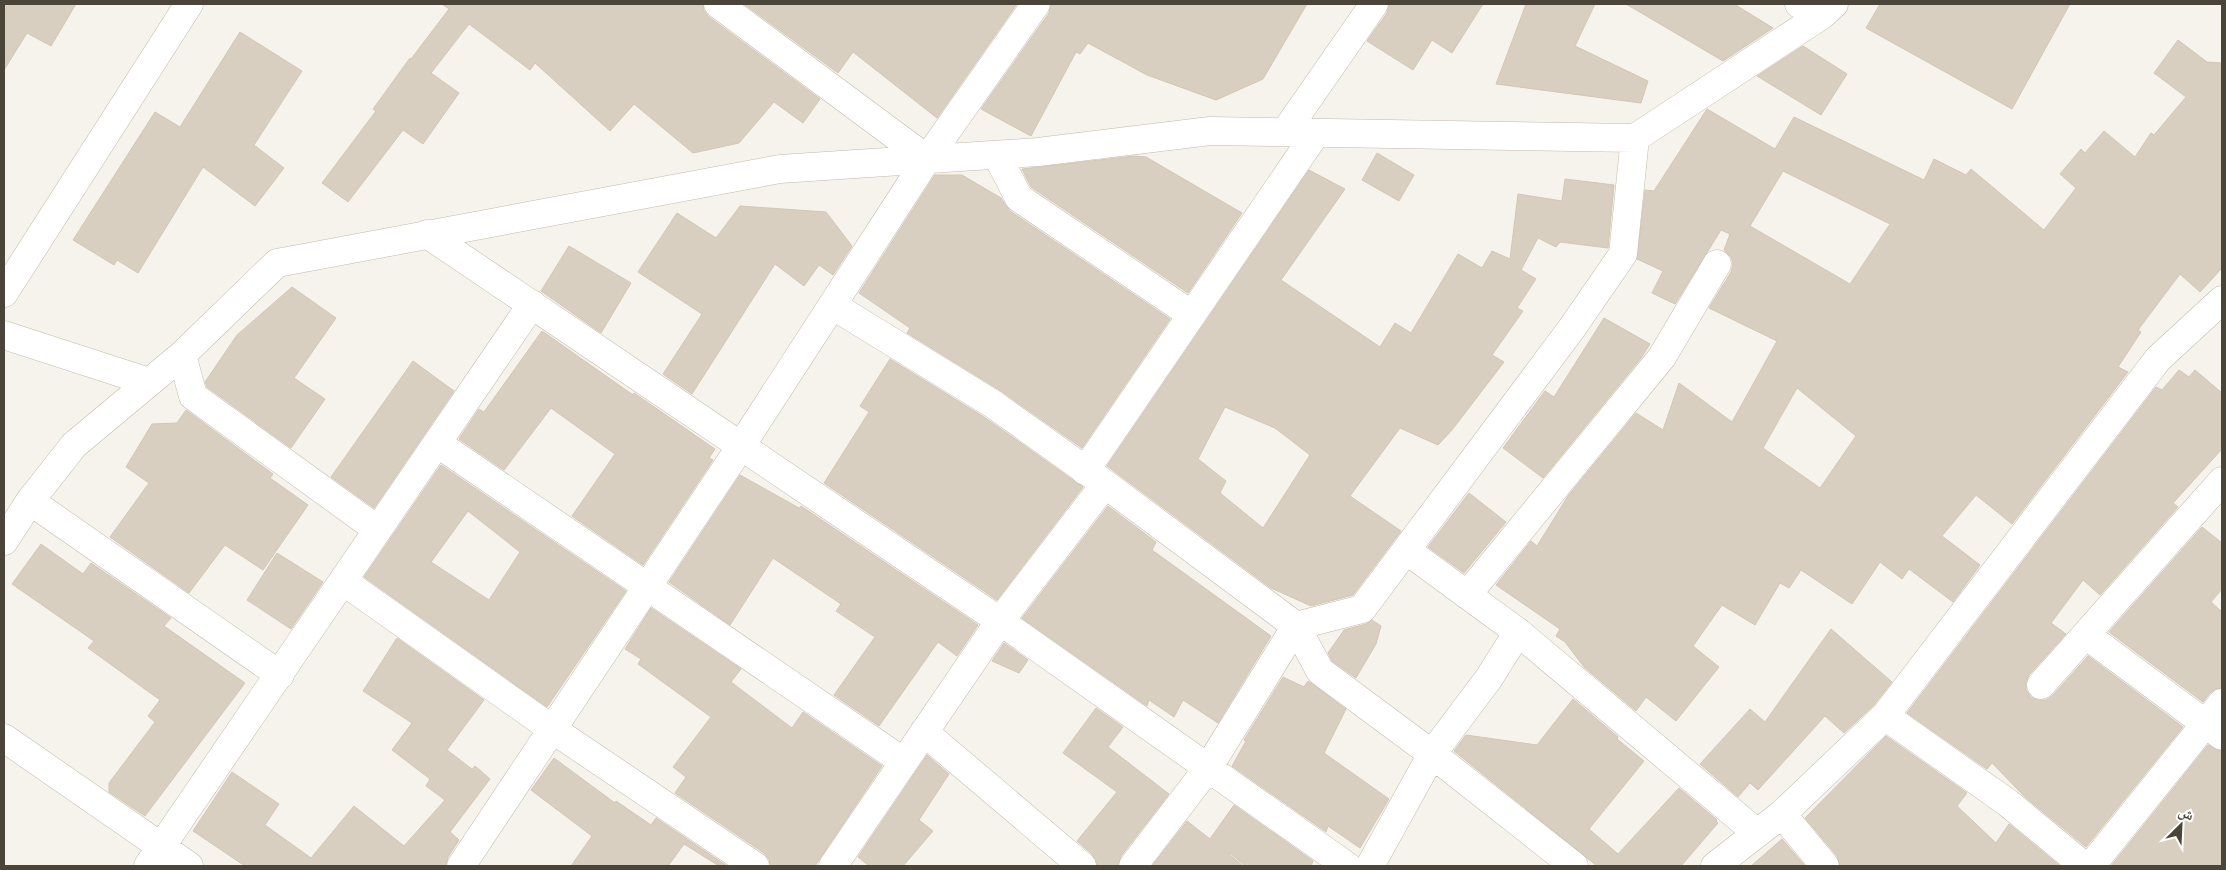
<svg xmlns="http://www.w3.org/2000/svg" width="2226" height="870" viewBox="0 0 2226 870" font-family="'Noto Sans','Noto Naskh Arabic',sans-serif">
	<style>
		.building { fill: #d8cfc1; stroke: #d3c7b4; fill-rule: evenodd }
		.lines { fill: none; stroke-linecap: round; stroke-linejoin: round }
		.minor-casing { stroke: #c2bbae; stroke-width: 29 }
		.minor { stroke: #fff; stroke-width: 28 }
	</style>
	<rect width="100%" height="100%" fill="#f6f3ec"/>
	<!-- building -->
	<path class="building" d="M4,4h72l-25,42 -24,-13 -23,37z
		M442,4h261l1,7 5,6 111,82 -17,24 -29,-21 -35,41 -46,10 -59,-49 -24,27 -75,-68 -5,7 -61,-46 -38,49 28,20 -36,51 -20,-14 -55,72 -26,-19 54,-72 -3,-2 37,-51 1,1 38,-50z
		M744,4h273l-80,114 -84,-66 -15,21z
		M1051,4h256l-44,75 -47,21 -69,-25 -59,-32 -8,11 -4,-2 -45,84 -50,-27 68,-96z
		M1389,4h94l-31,49 -20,-13 -19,30 -46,-29 20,-28z
		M1526,4h69l-20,42 73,35 -7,22 -145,-19z
		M1626,4h108l39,24 -50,33z
		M1880,4h190l-58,105 -146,-81z
		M240,32l62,39 -48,74 30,23 -29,38 -52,-39 -65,106 -21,-13 -3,5 -41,-25 82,-128 25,15z
		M2178,40l29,22 15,1v205l-22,24 -20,-18 -42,56 3,2 -23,35 10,5 -116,152 -36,-29 -34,41 38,29 -27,37 -44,-33 -7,10 -22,-17 -28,42 -51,-34 -12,18 -9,-5 -25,42 -33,-20 -29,41 26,21 -43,54 -30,-24 -10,14 -52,-44 -19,-25 -9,-6 4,-7 -64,-44 35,-44 6,5 31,-50 68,-83 27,17 16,-47 53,39 45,-81 -68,-33 22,-36 2,-8 -2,-7 -7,-7 6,-16 -9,-4 -46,74 -23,-11 11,-22 -26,-12 8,-69 9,1 53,-82 68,40 19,-32 130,63 10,-21 32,16 5,-6 73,61 32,-42 -16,-14 21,-25 4,4 19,-22 31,26 16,-24 3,2 32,-38 -32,-24zM1783,171l107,53 -40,60 -100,-58zM1797,388l59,48 -36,52 -57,-40z
		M1803,46l44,28 -26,41 -64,-39z
		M1377,153l37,22 -15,26 -37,-21z
		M1134,156l12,1 96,56 -54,80 -157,-106 -9,-18z
		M1309,170l36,19 -64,91 99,67 15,-24 16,10 47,-79 24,14 10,-17 18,8 8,-65 44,7 3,-22 49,6 -6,63 -48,-6 -4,5 -18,-9 -17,32 15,9 -19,29 6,3 -31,44 12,7 -52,68 -14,15 -38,-17 -50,68 51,35 -48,64 -42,11 -40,-18 -164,-122zM1225,407l50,21 35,27 -47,73 -43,-35 6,-12 -28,-22z
		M935,175h27l39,23 9,13 160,108 -88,129 -81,-57 -94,-58 3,-5 -51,-35z
		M740,206l86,6 26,34 -19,29 -14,-10 -15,21 -29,-22 -83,130 -29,-20 39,-60 -64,-42 39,-59 39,25z
		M569,246l62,37 -30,50 -60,-42z
		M292,287l44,31 -42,60 31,21 -34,49 -84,-61 -2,-5 32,-47z
		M1604,318l46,26 -9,14 -98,120 -40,-30 42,-57 9,6z
		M542,331l91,64 1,-2 81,56 -6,9 4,2 -70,105 -71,-49 43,-62 -64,-46 -47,62 -45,-31 20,-30 5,3z
		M890,359l94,58 99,70 -86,113 -173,-117 45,-71 -9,-6z
		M413,361l41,30 -80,117 -43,-31z
		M2179,370l10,7 6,-7 27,23v56l-49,54 5,4 -78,88 -17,-15 -32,43 15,11 -37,41 -3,7v8l5,7 7,3h8l7,-5 35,-39 95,71 -97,120 -60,-49 -34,-35 -5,6 -80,-56 249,-326 6,3z
		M186,410l87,64 -3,4 38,27 -45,65 -38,-25 -36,48 -79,-56 39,-54 -23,-16 26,-43 25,-1z
		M441,465l185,126 -79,116 -183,-130zM468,511l52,41 -31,48 -58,-38z
		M740,475l59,33 2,-2 177,119 -21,31 -19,-14 -59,84 -45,-31 41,-58 -39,-26 5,-7 -68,-46 -43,67 -61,-43z
		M1469,493l37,29 -42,51 -36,-26z
		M1108,506l48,36 -4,8 119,86 -53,87 -35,-23 -9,17 -25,-17 -2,6 -125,-88z
		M2202,527l20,16v46l-11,13 11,10v76l-6,1 -6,4 -7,9 -94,-70z
		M41,544l42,30 8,-11 80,55 -7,8 81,57 -100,133 -36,-24v-9l46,-61 -7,-6 12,-16 -72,-52 6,-7 -82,-57z
		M277,553l46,29 -32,47 -44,-29z
		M651,608l90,61 -10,13 61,46 11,-16 79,54 -67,100h-45l-1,-7 -5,-6 -89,-60 11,-16 -13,-10 38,-50 -73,-53 3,-5 -16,-10z
		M1372,620l9,6 -5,18 -20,34 -24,-17 -4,-8 16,-23 22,-6z
		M1831,629l61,53 -19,24 -29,27 -19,-17 -67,74 -8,-7 -12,14 -38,-33 50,-55 15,13z
		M397,638l87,62 -37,50 25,19 3,-3 15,13 -40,53 9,8 -11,17 -2,9h-201l-52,-35 39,-59 47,32 -14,21 46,33 43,-52 50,40 41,-46 -19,-14 4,-7 -38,-29 20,-27 -49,-32z
		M1004,643l24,17 -9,13 -27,-12z
		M1283,677l21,10 4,-6 38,28 -22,44 65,46 -29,49 -32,-22 -2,6 -94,-66 14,-25 -2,-1z
		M1573,699l45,38 -1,2 27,22 -55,68 29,25 61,-66 38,32 -1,1 2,2 -37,43h-84l-143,-115 12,-16 71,10z
		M1096,708l27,19 -15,20 61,47 -48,62 -3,10h-21l-5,-12 -15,-13 40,-49 -54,-39z
		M1886,736l81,57 -10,13 39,37 13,-19 51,42h-220l-3,-10 -32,-38z
		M2208,745l14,6v115h-111z
		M927,755l22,19 -30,46 14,11 -30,35h-34l-11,-9z
		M554,758l61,45 1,-2 35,24 5,-7 71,48h-8l-35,-22 -16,22h-97l21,-30 -61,-46z
		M1234,805l79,56 -2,5h-66l-15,-13 -1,1 14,12h-91l35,-45 23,18z
		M1782,839l23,27h-54z"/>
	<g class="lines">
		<!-- minor casing -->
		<g class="minor-casing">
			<path id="minor" d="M718,4l209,155
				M1799,4l23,11
				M1285,132l89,-128
				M997,155l22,43 173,117
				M427,234l573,387 347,245
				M4,293l185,-289
				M832,305l161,99 112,80 191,142 24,45 112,83 142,112
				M4,335l145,47
				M182,355l11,41 185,134
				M437,443l467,319
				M1085,471l231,-338
				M30,501l250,174
				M4,541l26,-40 44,-56 108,-90 95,-92 503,-94 258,-17 172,-21 425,7 187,-123 12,-11
				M1406,550l112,82 239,201
				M343,581l209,148 203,137
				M1467,595l195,-238 55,-93
				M2086,635l136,101
				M2041,685l181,-204
				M1885,716l123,87 76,63
				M924,732l158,134
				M4,738l185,128
				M1782,814l43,52
				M148,866l384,-562
				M461,866l280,-420 186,-287 109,-155
				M833,866l167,-245 105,-137
				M1133,866l75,-98 88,-142 66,-17 210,-281 51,-74 12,-116
				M1370,866l62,-112 57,-76 29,-46
				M1715,866l67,-52 103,-98 273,-357 64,-59
				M2091,866l131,-163"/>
		</g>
		<!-- minor -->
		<use href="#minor" class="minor"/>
	</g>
	<!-- border -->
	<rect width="2226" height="870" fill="none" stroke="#4b4439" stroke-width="10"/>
	<!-- north arrow -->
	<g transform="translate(2181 825) rotate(24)" stroke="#ffffff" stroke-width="4" paint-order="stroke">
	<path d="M0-4L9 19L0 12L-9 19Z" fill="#4b4439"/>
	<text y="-8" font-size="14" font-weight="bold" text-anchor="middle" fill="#4b4439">ش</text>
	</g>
</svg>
